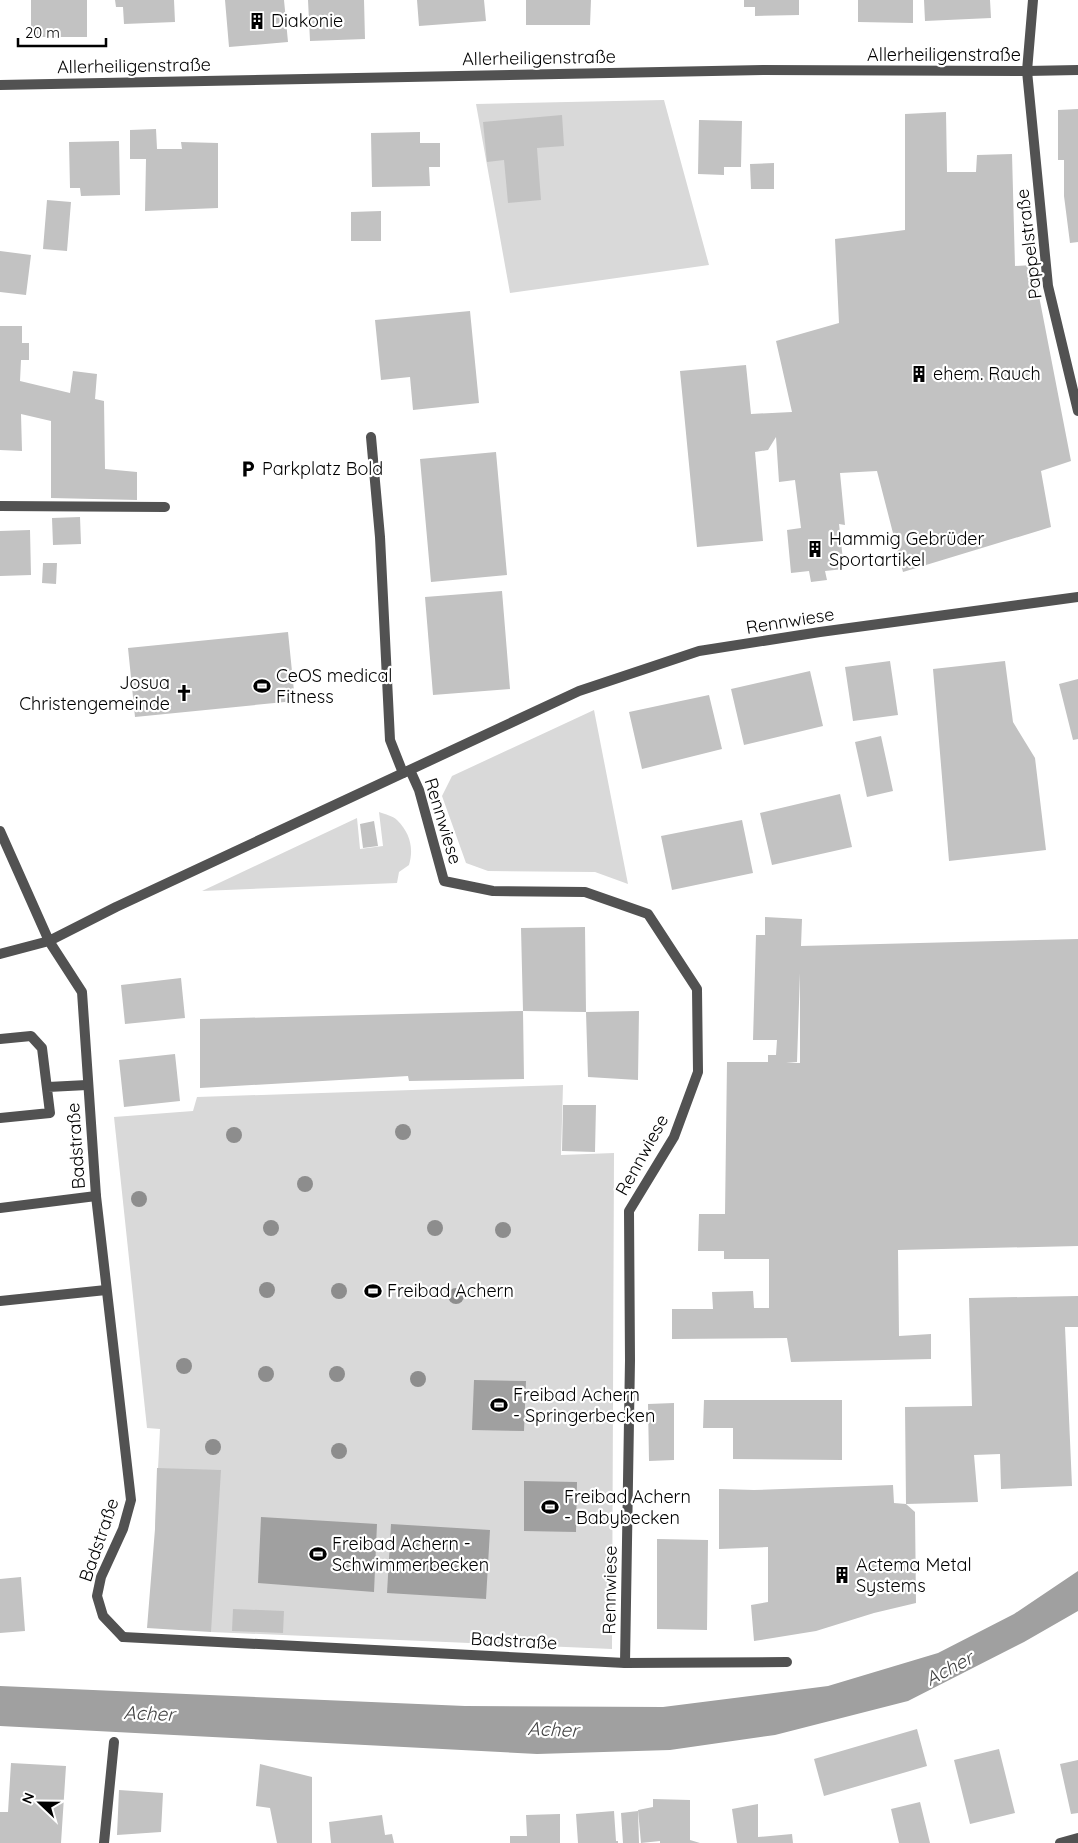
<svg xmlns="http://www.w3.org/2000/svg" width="1078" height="1843" viewBox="0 0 1078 1843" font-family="Quicksand,sans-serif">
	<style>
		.green { fill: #d9d9d9 }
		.water { fill: #a0a0a0 }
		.building { fill: #c2c2c2; fill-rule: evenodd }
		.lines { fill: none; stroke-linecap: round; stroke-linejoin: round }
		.service { stroke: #525252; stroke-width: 10 }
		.minor { stroke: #525252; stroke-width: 10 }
		.tertiary { stroke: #525252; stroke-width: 10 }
		.tree { fill: #8d8d8d }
		.labels { text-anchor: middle; stroke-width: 4.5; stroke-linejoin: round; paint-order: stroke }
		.poi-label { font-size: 18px; fill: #000; stroke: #fff; text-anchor: start }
		.street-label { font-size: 18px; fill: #000; stroke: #fff }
		.water-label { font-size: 19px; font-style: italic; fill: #414141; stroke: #fff }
	</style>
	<rect width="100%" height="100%" fill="#fff"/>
	<!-- green -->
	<path class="green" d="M664,100l45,165 -199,28 -34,-189z
		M594,710l34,174 -33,-12 -107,-1 -22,-8 -24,-67 10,-20z
		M379,812c5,2 14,4 18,8 13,13 17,28 12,45l-10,7 -2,11 -195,8 155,-73 3,31 23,-3z
		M563,1085l-2,70 53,-2 -2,496 -401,-17 -56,-103 5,-100 -13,-1 -33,-311 79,-6 4,-14z"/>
	<!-- water -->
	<path class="water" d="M474,1380l52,1 -2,50 -52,-1z
		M524,1481l53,1 -1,50 -52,-1z
		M261,1517l116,7 -3,68 -116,-9z
		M391,1524l99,6 -4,69 -99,-6z
		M1078,1571v40l-54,31 -116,59 -133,34 -105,15 -133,4 -537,-28v-40l465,20 198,1 165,-21 110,-33 76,-39z"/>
	<!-- building -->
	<path class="building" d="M31,0h56v37h-56z
		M115,0h59l1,22 -51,2 -1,-17h-7z
		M225,0h59l4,42 -59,5z
		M308,0h56l1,39 -55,2z
		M417,0h67l2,21 -67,5z
		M526,0h65l-1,25h-64z
		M744,0h55v15l-44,1v-9h-11z
		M858,0h55v23l-55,-1z
		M924,0h66l1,18 -66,3z
		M1078,109v133l-8,1 -6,-47v-36h-6v-50z
		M946,112l1,60h29l1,-17 35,-1 3,112 18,-1 38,196 -30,10 10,56 -148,45 -26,-101 -37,2 5,52 -6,-1 5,45 -19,2 2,9 -16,2 -2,-11 -18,2 -4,-43 14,-2 -6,-48 -16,2 -3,-45 -8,13 -13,2 8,89 -66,6 -17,-176 66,-6 5,49 41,-2 -16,-71 63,-18 -4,-84 70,-9v-116z
		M562,115l2,31 -27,2 4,52 -33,3 -4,-43 -17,2 -4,-40z
		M699,120l43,1 -1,46h-17v8l-26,-1z
		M156,129l1,20h25l-1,-7 37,1v65l-73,3 1,-52h-16v-29z
		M420,132v11h20v24h-11l1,19 -58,1 -1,-54z
		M119,141l1,54 -39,1 -1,-8h-10l-1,-46z
		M774,163v26h-23l-1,-25z
		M47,200l24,2 -4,49 -24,-2z
		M381,211v30h-30v-29z
		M0,251l31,4 -5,40 -26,-3z
		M470,311l9,92 -66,7 -3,-33 -29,3 -6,-60z
		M0,326h22v17h7v17h-8l-1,21 50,12 3,-22 24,3 -2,25 9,2 1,68 32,3v28l-86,-2v-77l-30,-7 1,37 -22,-1z
		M496,452l11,123 -76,7 -11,-123z
		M80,517l1,27 -28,1 -1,-27z
		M30,530l1,45 -31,1v-45z
		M43,563h14l-1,21 -14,-1z
		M502,591l8,98 -77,6 -8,-98z
		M288,632l7,69 -160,16 -7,-69z
		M890,661l8,54 -45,6 -8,-54z
		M1005,661l8,61 22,36 11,92 -97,11 -16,-192z
		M810,671l13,55 -79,19 -13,-56z
		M1078,679v60l-5,1 -14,-56z
		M709,695l13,54 -80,20 -13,-57z
		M881,736l12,55 -26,6 -12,-55z
		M840,794l12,53 -80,18 -12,-52z
		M742,820l11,53 -81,17 -11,-54z
		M374,821l4,25 -15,2 -3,-24z
		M765,917l37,2 -1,27 277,-7v307l-180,4 1,86 32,-2v25l-140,3 -4,-24 -115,1v-30h41l-1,-17 41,-1 1,17h15v-49h-45v-8h-26l1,-37h26l2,-152h41v-7h8l1,-15h-24l3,-105h9zM800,973v90h-14l11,-1z
		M585,927l1,85 53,-1 -1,69 -50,-3 -2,-65 -63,-1 -2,-83z
		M181,978l4,40 -60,6 -4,-39z
		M523,1011l1,68 -115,2 -1,-5 -208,12v-69z
		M175,1054l5,47 -56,6 -5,-47z
		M563,1105h33l-1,47 -33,-1z
		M1078,1296v31h-13l7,159 -71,3 -1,-35 -26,1 4,47 -72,2 9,8 1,91 -42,10 -58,18 -62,10 -3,-36 17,-3v-55l-49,2v-60l35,1 139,-5 1,18 12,1 -1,-97 67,-1 -3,-108z
		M704,1400h138v60l-109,-1v-31h-30z
		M674,1403v57l-25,1 -1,-57z
		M157,1468l64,2 -10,162 -64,-4 8,-99z
		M657,1539l51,1 -1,90 -50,-1z
		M21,1577l4,54 -25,2v-54z
		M233,1609l51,2 -1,22 -51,-2z
		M917,1729l10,37 -103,30 -10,-37z
		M999,1749l16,64 -45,11 -16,-64z
		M1078,1760v53l-7,1 -11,-50z
		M11,1763l55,3 -5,77h-61v-31h8z
		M260,1764l52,13v66h-35l-7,-35 -14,-2z
		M119,1790l44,3 -2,39 -44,3z
		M653,1799l37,1v40l10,3h-40v-2l-19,2 -3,-33 15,-3z
		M920,1802l10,41h-31l-8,-34z
		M758,1804v33l34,-3 1,9h-56l-5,-34z
		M614,1811l2,30h2v2h-40l-2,-29z
		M638,1811l1,32h-16l-2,-30z
		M560,1814v29h-50v-7h17l-1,-21z
		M382,1815l3,20 7,-1 2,9h-63l-2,-21z"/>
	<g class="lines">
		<!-- service -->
		<path class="service" d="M371,437l9,100 10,203 13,33
			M0,506l165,1
			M0,1039l31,-3 11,12 8,65 -50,5
			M48,1087l39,-2
			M0,1208l96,-12
			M0,1301l106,-11
			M123,1637l502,26 162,-1
			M104,1843l10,-101"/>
		<!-- minor -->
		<path class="minor" d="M1033,0l-6,71 21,215 30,125
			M410,770l9,20 25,91 49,10 92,1 63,22 49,75 1,83 -24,65 -45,74 1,149 -5,303
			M0,831l49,110 33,51 14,204 35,304 -8,29 -22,48 -4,19 6,20 20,21
			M0,954l49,-13 67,-34 463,-216 120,-40 121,-19 258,-35
			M1060,1843l18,-5"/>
		<!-- tertiary -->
		<path class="tertiary" d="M0,85l763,-15 264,1 51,-1"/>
	</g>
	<!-- trees -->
	<g class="tree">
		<circle cx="403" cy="1132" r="8"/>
		<circle cx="234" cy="1135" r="8"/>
		<circle cx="305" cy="1184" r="8"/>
		<circle cx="139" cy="1199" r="8"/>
		<circle cx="271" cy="1228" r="8"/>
		<circle cx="435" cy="1228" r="8"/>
		<circle cx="503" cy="1230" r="8"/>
		<circle cx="267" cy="1290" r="8"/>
		<circle cx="339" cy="1291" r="8"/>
		<circle cx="456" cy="1296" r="8"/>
		<circle cx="184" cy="1366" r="8"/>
		<circle cx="266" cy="1374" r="8"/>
		<circle cx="337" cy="1374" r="8"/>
		<circle cx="418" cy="1379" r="8"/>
		<circle cx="213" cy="1447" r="8"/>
		<circle cx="339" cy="1451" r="8"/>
	</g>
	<!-- icons -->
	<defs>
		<g id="building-bare" transform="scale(1.35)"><path d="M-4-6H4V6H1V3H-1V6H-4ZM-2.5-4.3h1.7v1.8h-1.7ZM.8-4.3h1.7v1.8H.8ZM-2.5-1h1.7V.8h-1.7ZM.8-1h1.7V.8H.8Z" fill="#000" stroke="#fff" stroke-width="2.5" paint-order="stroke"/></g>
		<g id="parking-bare" transform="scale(1.35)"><path d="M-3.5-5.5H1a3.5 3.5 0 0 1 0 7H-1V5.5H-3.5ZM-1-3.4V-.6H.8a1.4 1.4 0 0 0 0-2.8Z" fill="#000" stroke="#fff" stroke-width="2.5" paint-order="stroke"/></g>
		<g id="stadium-bare" transform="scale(1.35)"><path d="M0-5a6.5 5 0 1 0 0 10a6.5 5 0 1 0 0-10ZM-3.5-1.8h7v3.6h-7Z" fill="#000" stroke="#fff" stroke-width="2.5" paint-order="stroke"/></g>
		<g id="church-bare" transform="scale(1.35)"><path d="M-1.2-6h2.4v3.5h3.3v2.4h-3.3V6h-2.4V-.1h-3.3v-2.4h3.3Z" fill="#000" stroke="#fff" stroke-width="2.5" paint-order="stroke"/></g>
	</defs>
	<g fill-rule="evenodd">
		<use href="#building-bare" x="257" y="21"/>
		<use href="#building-bare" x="919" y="374"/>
		<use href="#parking-bare" x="248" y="469"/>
		<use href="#building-bare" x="815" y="549"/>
		<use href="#stadium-bare" x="262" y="686"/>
		<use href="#church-bare" x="184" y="693"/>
		<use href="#stadium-bare" x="373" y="1291"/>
		<use href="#stadium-bare" x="499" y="1405"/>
		<use href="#stadium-bare" x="550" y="1507"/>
		<use href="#stadium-bare" x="318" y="1554"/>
		<use href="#building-bare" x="842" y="1575"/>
	</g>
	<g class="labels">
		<!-- poi labels -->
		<g class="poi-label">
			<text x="271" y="27">Diakonie</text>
			<text x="933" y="380">ehem. Rauch</text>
			<text x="262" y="475">Parkplatz Bold</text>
			<text x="829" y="545">Hammig Gebrüder<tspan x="829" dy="21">Sportartikel</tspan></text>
			<text x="276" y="682">CeOS medical<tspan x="276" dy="21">Fitness</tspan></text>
			<text x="170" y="689" text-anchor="end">Josua<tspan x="170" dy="21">Christengemeinde</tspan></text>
			<text x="387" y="1297">Freibad Achern</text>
			<text x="513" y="1401">Freibad Achern<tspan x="513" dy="21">- Springerbecken</tspan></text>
			<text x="564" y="1503">Freibad Achern<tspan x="564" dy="21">- Babybecken</tspan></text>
			<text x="332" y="1550">Freibad Achern -<tspan x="332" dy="21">Schwimmerbecken</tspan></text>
			<text x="856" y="1571">Actema Metal<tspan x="856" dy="21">Systems</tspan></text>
		</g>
		<!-- street labels -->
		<g class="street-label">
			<text x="944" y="61">Allerheiligenstraße</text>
			<text transform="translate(539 58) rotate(-1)" y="6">Allerheiligenstraße</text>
			<text transform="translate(134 66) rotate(-1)" y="6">Allerheiligenstraße</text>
			<text transform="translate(1029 244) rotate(-97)" y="6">Pappelstraße</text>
			<text transform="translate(790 621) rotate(-9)" y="6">Rennwiese</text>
			<text transform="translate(443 821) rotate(73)" y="6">Rennwiese</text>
			<text transform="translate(76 1146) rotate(-94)" y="6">Badstraße</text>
			<text transform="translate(642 1155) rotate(-61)" y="6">Rennwiese</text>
			<text transform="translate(99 1540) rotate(-71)" y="6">Badstraße</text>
			<text transform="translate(610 1590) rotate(-89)" y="6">Rennwiese</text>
			<text transform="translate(514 1641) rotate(3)" y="6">Badstraße</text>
		</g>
		<!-- water labels -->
		<g class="water-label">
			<text transform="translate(949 1668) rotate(-28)" y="7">Acher</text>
			<text transform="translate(149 1713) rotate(2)" y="7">Acher</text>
			<text transform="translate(553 1729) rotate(2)" y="7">Acher</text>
		</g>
	</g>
	<!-- north arrow -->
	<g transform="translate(40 1803) rotate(292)" stroke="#ffffff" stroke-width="4" paint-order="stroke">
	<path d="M0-4L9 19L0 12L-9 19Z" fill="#000000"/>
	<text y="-8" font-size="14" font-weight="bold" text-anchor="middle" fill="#000000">N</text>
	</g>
	<!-- scale -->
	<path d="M18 38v8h88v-8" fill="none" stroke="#000000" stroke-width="2.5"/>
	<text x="25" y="38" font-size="15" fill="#000000" stroke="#ffffff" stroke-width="4" paint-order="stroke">20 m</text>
</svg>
